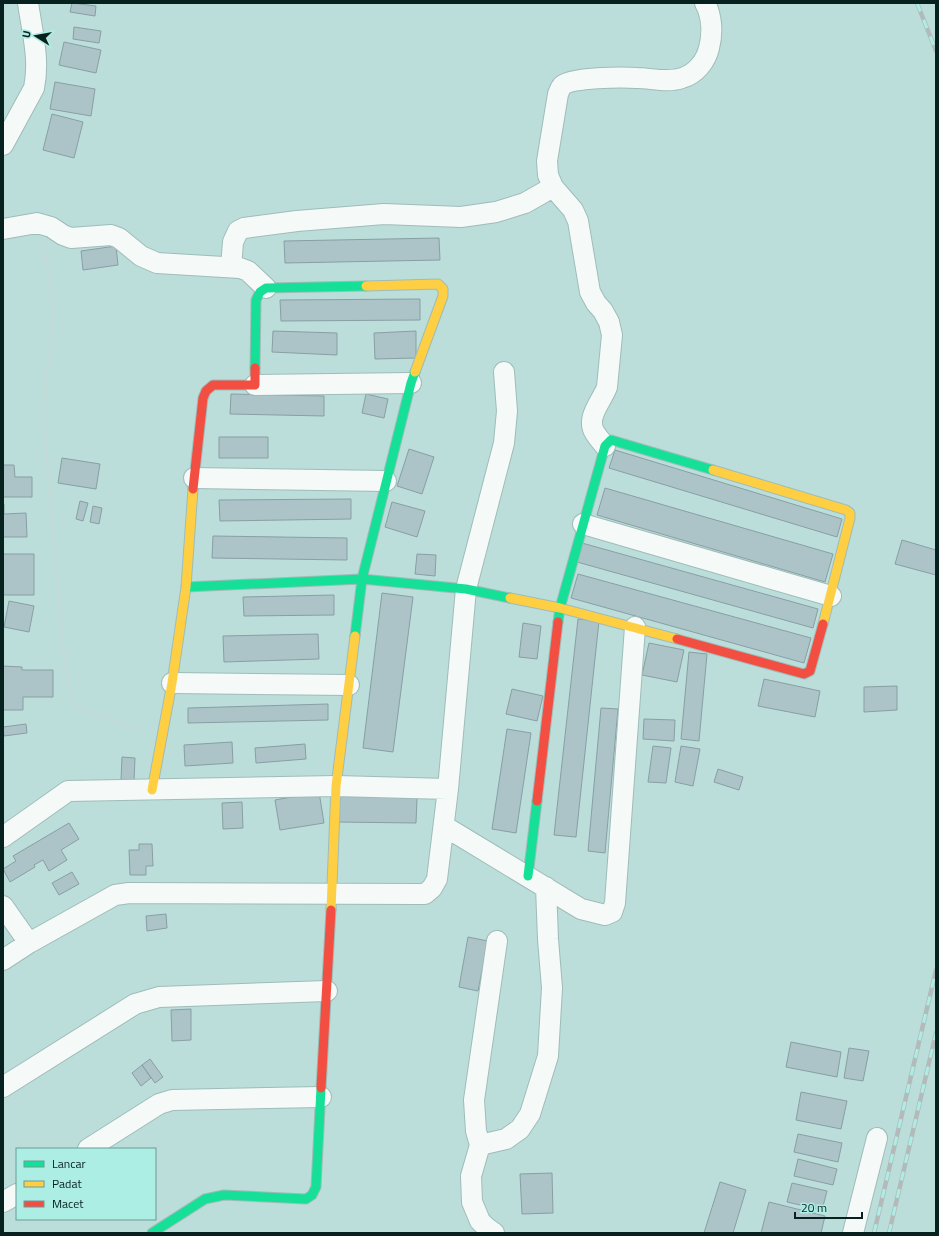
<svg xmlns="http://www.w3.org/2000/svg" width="939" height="1236" viewBox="0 0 939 1236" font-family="'Titillium Web',sans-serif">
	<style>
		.building { fill: #acc3c8; stroke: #889fa4 }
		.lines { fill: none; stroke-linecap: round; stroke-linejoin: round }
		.street-casing { stroke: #9fbcb8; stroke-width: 22 }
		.fast-casing { stroke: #9fbcb8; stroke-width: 11 }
		.slow-casing { stroke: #9fbcb8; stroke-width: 11 }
		.jam-casing { stroke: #9fbcb8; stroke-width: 11 }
		.path { stroke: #ccd7d6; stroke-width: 2.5; stroke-dasharray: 2 2; stroke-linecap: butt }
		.street { stroke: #f5faf9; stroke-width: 20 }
		.fast { stroke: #16e098; stroke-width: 9 }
		.slow { stroke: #ffcf43; stroke-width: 9 }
		.jam { stroke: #f24e42; stroke-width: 9 }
		.rail-casing { stroke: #b2bbba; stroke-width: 4.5 }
		.rail { stroke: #acede4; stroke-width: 3; stroke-dasharray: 9; stroke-linecap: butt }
	</style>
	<rect width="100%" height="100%" fill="#bbdeda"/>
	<!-- building -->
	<path class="building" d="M72,3l24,3 -1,10 -25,-4z
		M74,27l27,4 -2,12 -26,-4z
		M64,42l37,8 -5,23 -37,-8z
		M55,82l40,7 -4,27 -41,-7z
		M52,114l31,8 -9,36 -31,-8z
		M439,238l1,22 -155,3 -1,-22z
		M116,246l2,19 -35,5 -2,-19z
		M420,299v21l-139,1 -1,-21z
		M273,331l64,2v22l-65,-3z
		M416,331v27l-41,1 -1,-26z
		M231,394l93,2v20l-94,-2z
		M366,394l22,5 -4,19 -22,-5z
		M219,437h49v21h-49z
		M409,449l25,8 -12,37 -25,-8z
		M615,450l227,69 -5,18 -228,-69z
		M62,458l38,6 -4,25 -38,-6z
		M3,465h11l1,12h17v20h-29z
		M605,488l228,66 -8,28 -228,-67z
		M351,499v20l-131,2 -1,-21z
		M80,501l8,2 -5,18 -7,-2z
		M392,502l33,9 -8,26 -32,-10z
		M3,504h1v10l22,-1 1,24h-24z
		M93,506l9,2 -3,16 -9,-2z
		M213,536l134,2v22l-135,-2z
		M902,540l34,10v25l-41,-11z
		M582,543l236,66 -5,19 -236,-66z
		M3,554h31v41h-31z
		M417,554l19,1 -1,21 -20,-2z
		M578,574l233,64 -7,25 -233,-65z
		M382,593l31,4 -20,155 -30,-4z
		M334,595v20l-90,1 -1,-19z
		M9,601l25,5 -5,26 -25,-5z
		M578,619l21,2 -23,216 -22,-2z
		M523,623l18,3 -4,33 -18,-2z
		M318,634l1,25 -95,3 -1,-26z
		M649,643l35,7 -7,32 -35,-7z
		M689,652l18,2 -8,87 -18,-2z
		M3,666l19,1v3h31v27h-30v13h-20z
		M764,679l56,12 -5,26 -57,-11z
		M897,686v24l-33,2v-25z
		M512,689l31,7 -6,25 -31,-7z
		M328,704v16l-140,3v-15z
		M601,708l17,1 -13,144 -17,-2z
		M644,719l31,1 -1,21 -31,-2z
		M26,724l1,9 -23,3 -1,-9z
		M507,729l24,4 -15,100 -24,-4z
		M232,742l1,21 -48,3 -1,-21z
		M305,744l1,15 -50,4 -1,-15z
		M653,746l18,2 -5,35 -18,-1z
		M681,746l19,3 -7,37 -18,-4z
		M122,757l13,1 -1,23 -13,-1z
		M718,769l25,8 -4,13 -25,-8z
		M319,792l5,31 -44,7 -5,-30z
		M338,796l79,2 -1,25 -79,-1z
		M242,802l1,26 -20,1 -1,-26z
		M69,823l10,16 -18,11 6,10 -18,11 -6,-11 -9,5 1,2 -25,15 -7,-13 13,-8 -3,-5z
		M139,844h13l1,22h-7v9h-16l-1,-25h10z
		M72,872l7,12 -20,11 -7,-12z
		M166,914l1,14 -20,3 -1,-15z
		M468,937l20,4 -10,50 -19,-4z
		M191,1009v31l-19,1 -1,-31z
		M791,1042l50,10 -4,25 -51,-10z
		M849,1048l20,3 -6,30 -19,-3z
		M150,1059l13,18 -8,6 -13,-18z
		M142,1065l9,13 -10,8 -9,-13z
		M801,1092l46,9 -6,28 -45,-9z
		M798,1134l44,9 -4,19 -44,-10z
		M798,1159l39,10 -4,16 -39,-9z
		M552,1173l1,40 -31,1 -2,-40z
		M720,1182l26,8 -13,43h-29z
		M792,1183l35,8 -5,19 -35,-8z
		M769,1202l56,14 -4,17h-60z"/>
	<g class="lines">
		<!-- street casing -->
		<g class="street-casing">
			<path id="street" d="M3,145l31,-57c6,-28 -2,-57 -6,-85
				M3,229l34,-6 14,4 12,8 8,3 40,-3 8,3 22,18 16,7 83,5 8,3 18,17
				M231,267l2,-25 5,-11 6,-3 53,-7 87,-7 77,3 35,-5 29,-9 28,-16
				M255,385l156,-2
				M605,446c-3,-4 -7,-8 -10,-13 -10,-15 7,-32 12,-46l5,-52 -3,-13 -6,-11 -7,-8 -6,-11 -12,-71 -5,-11 -20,-23 -5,-12 -1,-14 11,-67c1,-2 2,-6 4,-8 7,-9 62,-9 75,-8 14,0 31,5 45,0 14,-4 24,-17 27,-30 4,-15 3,-32 -4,-45
				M194,478l192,3
				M583,524l248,72
				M172,683l177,2
				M444,826l137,83 24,6 7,-3 3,-9 20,-276
				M3,837l65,-46 268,-5 112,3
				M3,906l26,37
				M3,960l26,-17 86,-48 14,-2 296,1 7,-6 5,-9 11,-90 18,-200 38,-146 3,-32 -3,-39
				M3,1087l132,-83 24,-7 168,-6
				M480,1145l26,-6 14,-10 10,-15 18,-58 4,-68 -4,-49 -2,-52
				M88,1149l71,-45 13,-4 149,-3
				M3,1202l14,-8
				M494,1233l-7,-5 -7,-7 -8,-19 -1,-26 9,-31 -4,-14 -2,-31 23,-159
				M853,1233l24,-95"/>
		</g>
		<!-- fast casing -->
		<g class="fast-casing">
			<path id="fast" d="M255,368l1,-68 4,-8 6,-4 100,-2
				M186,587l176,-8 104,10 44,9
				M558,622l2,-14 45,-162 6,-6 102,30
				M355,636l7,-57 49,-196 4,-11
				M528,876l9,-75
				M152,1233l53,-34 19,-4 82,4 6,-4 4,-8 5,-99"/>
		</g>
		<!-- slow casing -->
		<g class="slow-casing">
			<path id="slow" d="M366,286l72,-2 5,5v7l-28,76
				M713,470l133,40 4,3v5l-27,106
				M510,598l50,10 117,31
				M152,790l20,-107 14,-96 7,-98
				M331,910l5,-124 19,-150"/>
		</g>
		<!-- jam casing -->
		<g class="jam-casing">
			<path id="jam" d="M193,489l10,-91 3,-7 7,-6h42v-17
				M677,639l127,35 6,-3 13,-47
				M537,801l21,-179
				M321,1088l10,-178"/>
		</g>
		<!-- path -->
		<path class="path" d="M43,247l6,27 4,33 -1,34 -6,39 -2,40 3,42 16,186 8,47 4,9 8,6 59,20"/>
		<!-- street -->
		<use href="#street" class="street"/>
		<!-- fast -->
		<use href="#fast" class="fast"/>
		<!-- slow -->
		<use href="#slow" class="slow"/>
		<!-- jam -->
		<use href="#jam" class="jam"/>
		<!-- rail casing -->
		<g class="rail-casing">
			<path id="rail" d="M917,3l19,48
				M874,1233l62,-263
				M889,1233l47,-200"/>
		</g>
		<!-- rail -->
		<use href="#rail" class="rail"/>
	</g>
	<!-- border -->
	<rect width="939" height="1236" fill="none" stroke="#06211e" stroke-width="8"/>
	<!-- legend -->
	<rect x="16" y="1148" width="140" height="72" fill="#acede4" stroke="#6a9b95"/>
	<rect x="24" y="1161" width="20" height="6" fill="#16e098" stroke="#6a9b95"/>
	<text x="52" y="1168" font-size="12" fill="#06211e">Lancar</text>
	<rect x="24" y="1181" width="20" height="6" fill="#ffcf43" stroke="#6a9b95"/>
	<text x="52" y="1188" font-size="12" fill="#06211e">Padat</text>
	<rect x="24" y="1201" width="20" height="6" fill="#f24e42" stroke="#6a9b95"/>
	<text x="52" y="1208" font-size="12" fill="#06211e">Macet</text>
	<!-- north arrow -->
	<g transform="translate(36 36) rotate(281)" stroke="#acede4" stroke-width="3" paint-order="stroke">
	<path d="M0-3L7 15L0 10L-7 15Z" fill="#06211e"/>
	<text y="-6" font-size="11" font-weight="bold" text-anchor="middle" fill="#06211e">U</text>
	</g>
	<!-- scale -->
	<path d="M795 1212v6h67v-6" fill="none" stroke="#06211e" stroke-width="2"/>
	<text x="801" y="1212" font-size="12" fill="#06211e" stroke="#acede4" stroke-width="3" paint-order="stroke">20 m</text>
</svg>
